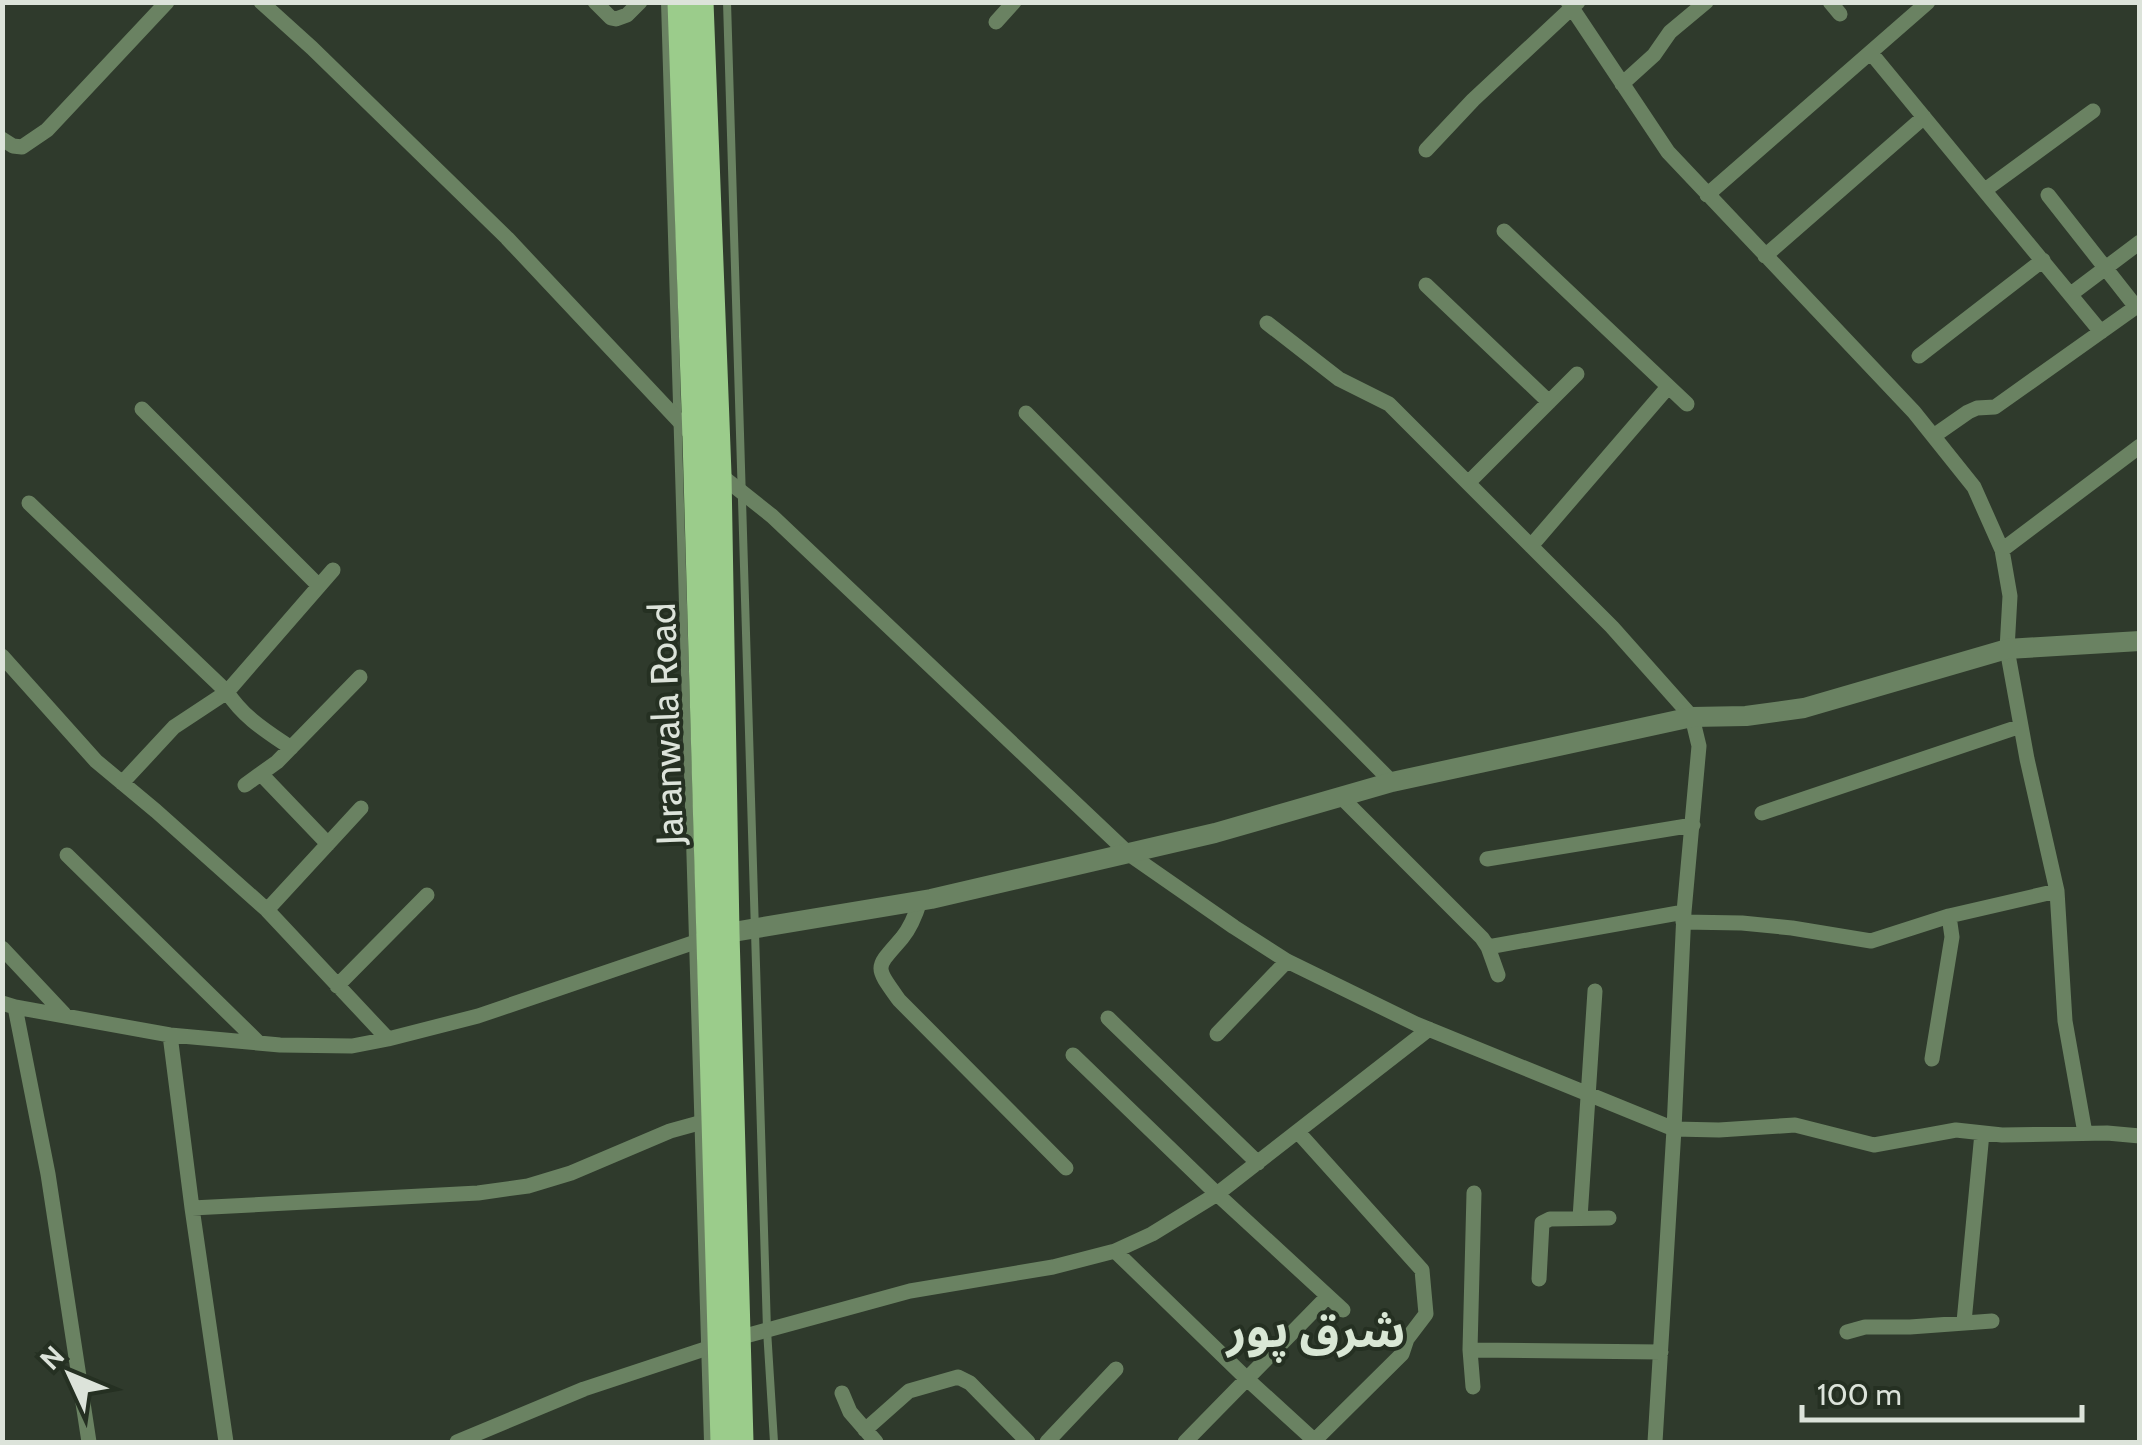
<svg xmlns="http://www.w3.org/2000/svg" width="2142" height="1445" viewBox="0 0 2142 1445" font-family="Cabin,'Noto Sans Arabic',sans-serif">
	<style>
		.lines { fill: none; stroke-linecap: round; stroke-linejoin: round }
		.service { stroke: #6a8262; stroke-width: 8 }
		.minor { stroke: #6a8262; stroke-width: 15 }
		.tertiary { stroke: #6a8262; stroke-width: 20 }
		.primary { stroke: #9bcc8b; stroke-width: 25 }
		.labels { text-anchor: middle; stroke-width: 8; stroke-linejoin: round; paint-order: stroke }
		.street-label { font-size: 38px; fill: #dce3da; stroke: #253022 }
		.district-label { font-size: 48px; font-weight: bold; fill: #d9e7d5; stroke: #253022 }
	</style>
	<rect width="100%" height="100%" fill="#2f3a2c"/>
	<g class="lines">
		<!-- service -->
		<path class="service" d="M665,2l43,1440
			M727,2l40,1328 7,112"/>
		<!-- minor -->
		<path class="minor" d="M261,2l51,46 195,190 188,200
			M595,2l16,16 5,1 11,-4 13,-13
			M1568,2l100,150 246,260 60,75 28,63 8,46 -3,53 20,110 30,132 8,130 20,112
			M1830,2l10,12
			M996,22l18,-20
			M1871,53l230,279
			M1622,84l32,-29 16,-23 36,-30
			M2,139l11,7 9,1 25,-17 120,-128
			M1426,150l47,-50 105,-98
			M1985,190l108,-79
			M1707,195l221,-193
			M2048,195l88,112
			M1504,231l183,173
			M1765,256l159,-139
			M1426,285l123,117
			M2071,294l69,-52
			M1267,323l72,56 50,25 223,223 80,90 7,29 -15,166 -10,217 -19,313
			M1919,356l124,-96
			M142,409l177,177
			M1026,413l366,369
			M1935,435l33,-23 9,-4 18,-1 145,-103
			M719,474l53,42 357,338 105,73 53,34 129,63 258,105 45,1 76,-5 79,20 82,-15 46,5 105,-2 33,3
			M1468,483l109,-109
			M29,503l198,189c17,26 39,39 64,56
			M1531,546l137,-159
			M2002,550l138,-104
			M2,656l94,105 60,50 111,99 121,129
			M261,774l67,70
			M122,783l52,-56 53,-35 106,-122
			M245,785l32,-23 83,-85
			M1341,797l141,141 6,9 10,28
			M1762,813l259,-87
			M67,855l192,188
			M1487,859l206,-34
			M920,901c-4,13 -9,26 -18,37 -27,31 -28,27 -3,62l167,168
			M267,910l94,-102
			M1683,922l59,1 50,5 79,13 78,-25 108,-25
			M1488,947l196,-35
			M2,948l62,66
			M337,986l90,-91
			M2,1003l13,4 155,28 110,10 72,1 36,-7 90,-23 232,-79
			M15,1007l33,167 41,268
			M1108,1018l150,145
			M1217,1034l70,-73
			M170,1035l22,173 34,234
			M1073,1055l144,139 126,116
			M1932,1059l20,-122 -3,-21
			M1298,1132l124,138 4,44 -19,25 -5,15 -89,88
			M192,1208l286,-15 50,-7 43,-13 99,-42 29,-8
			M1580,1218l15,-227
			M1115,1251l132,128 69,63
			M1539,1279l3,-56 8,-4 59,-1
			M1964,1322l18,-189
			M1847,1332l18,-5h45l82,-6
			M738,1338l172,-47 143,-24 62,-16 37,-17 65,-40 212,-165
			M1470,1350l191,2
			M1473,1387l-3,-37 4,-157
			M842,1393l8,19 26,30
			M865,1430l44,-39 49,-14 12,6 58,59
			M457,1442l127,-53 136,-45
			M1047,1442l69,-73
			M1185,1442l142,-145"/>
		<!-- tertiary -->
		<path class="tertiary" d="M727,933l204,-34 284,-66 177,-51 300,-65 54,-1 58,-8 203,-59 133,-8"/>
		<!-- primary -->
		<path class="primary" d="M680,2l15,436 28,1004
			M701,2l18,472 8,459 14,509"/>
	</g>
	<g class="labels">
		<!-- street labels -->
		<g class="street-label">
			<text transform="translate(666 724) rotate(-92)" y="13">Jaranwala Road</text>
		</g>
		<!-- district labels -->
		<g class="district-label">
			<text x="1316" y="1347">شرق پور</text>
		</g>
	</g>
	<!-- border -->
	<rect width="2142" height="1445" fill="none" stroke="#dce3da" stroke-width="10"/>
	<!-- north arrow -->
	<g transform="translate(70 1375) rotate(314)" stroke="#253022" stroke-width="8" paint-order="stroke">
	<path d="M0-8L18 38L0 25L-18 38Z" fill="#dce3da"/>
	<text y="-15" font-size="28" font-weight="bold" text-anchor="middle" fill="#dce3da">N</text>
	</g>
	<!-- scale -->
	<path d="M1802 1405v15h280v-15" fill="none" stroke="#dce3da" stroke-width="5"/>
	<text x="1817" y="1405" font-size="30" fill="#dce3da" stroke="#253022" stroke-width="8" paint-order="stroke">100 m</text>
</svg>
